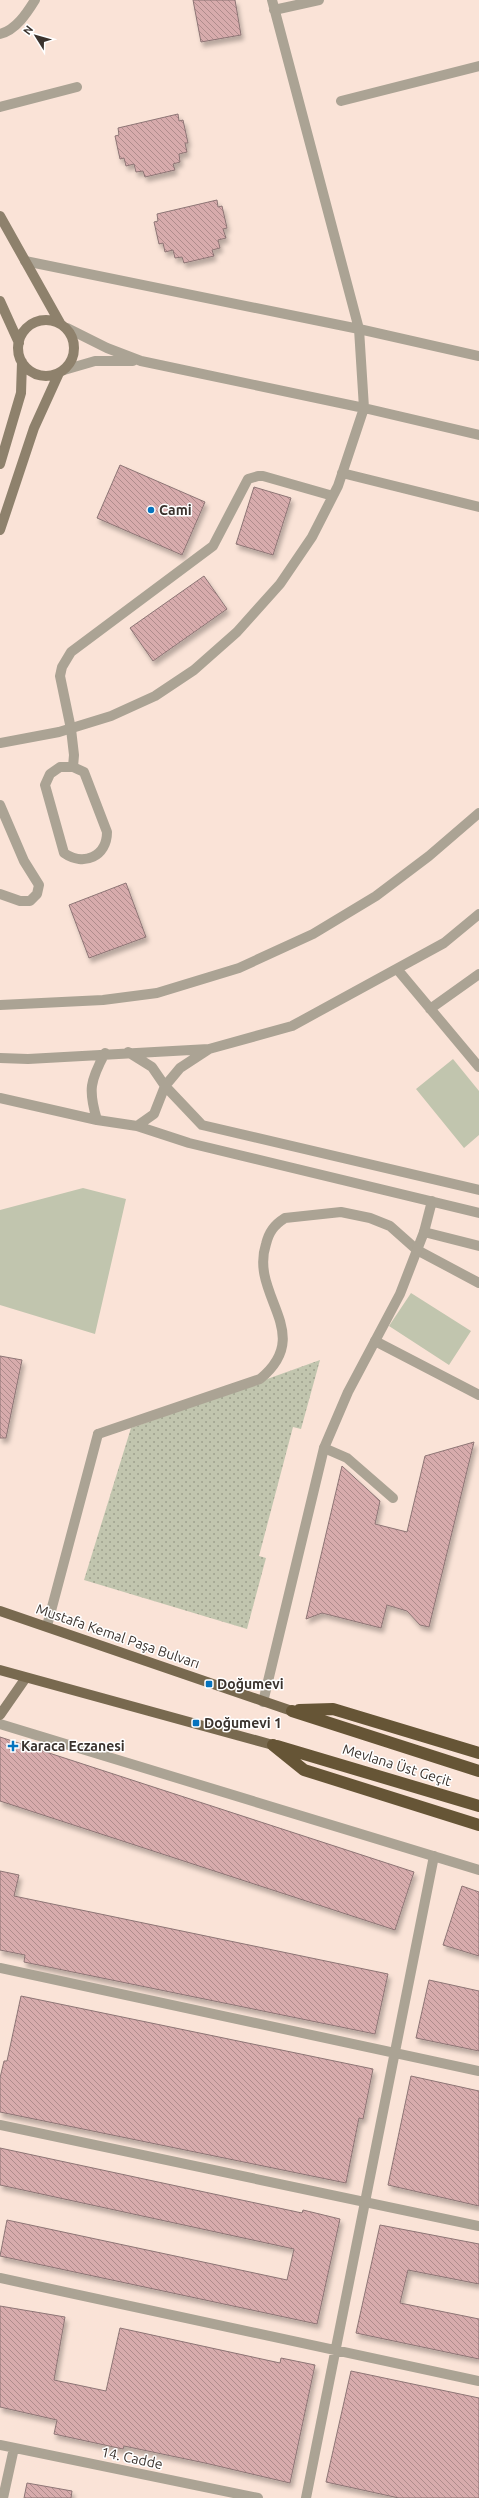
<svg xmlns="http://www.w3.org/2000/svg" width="479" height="2498" viewBox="0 0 479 2498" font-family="Ubuntu,sans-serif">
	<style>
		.grass { fill: #c1c5ae }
		.park { fill: url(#park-dots) }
		.building { fill: url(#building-back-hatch); stroke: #8d7575; filter: url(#shadow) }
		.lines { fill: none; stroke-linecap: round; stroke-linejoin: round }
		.lane { stroke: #aba394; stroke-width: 10 }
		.street { stroke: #aba394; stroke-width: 10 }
		.secondary { stroke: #8e816c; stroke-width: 10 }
		.primary { stroke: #78694f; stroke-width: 10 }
		.highway { stroke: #665536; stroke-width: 12 }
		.poi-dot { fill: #0573be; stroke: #fff; stroke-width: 1.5 }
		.labels { text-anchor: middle; stroke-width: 3; stroke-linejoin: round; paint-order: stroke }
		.poi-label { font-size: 14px; font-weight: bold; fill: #3a322d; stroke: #fff; text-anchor: start }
		.street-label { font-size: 14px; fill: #3a322d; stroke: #fff }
	</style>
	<defs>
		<pattern id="park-dots" width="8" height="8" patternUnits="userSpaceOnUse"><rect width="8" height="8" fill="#c1c5ae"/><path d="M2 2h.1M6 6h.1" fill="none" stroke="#9ea18e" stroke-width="1.8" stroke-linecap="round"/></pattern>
		<pattern id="building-back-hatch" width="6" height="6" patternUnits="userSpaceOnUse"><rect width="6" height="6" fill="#d7abac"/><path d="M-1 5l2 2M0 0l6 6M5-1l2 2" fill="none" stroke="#af8c8c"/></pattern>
		<filter id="shadow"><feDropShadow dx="2.5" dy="4.5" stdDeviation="2" flood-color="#0004"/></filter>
	</defs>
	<rect width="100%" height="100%" fill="#fae3d7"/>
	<!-- grass -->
	<path class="grass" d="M453,1059l26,32v44l-15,13 -48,-59z
		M83,1188l43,11 -31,135 -95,-29v-95z
		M411,1293l60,38 -22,34 -60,-39z"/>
	<!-- park -->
	<path class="park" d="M320,1360l-19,69 -8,-2 -34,129 7,2 -19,71 -163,-49 47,-152z"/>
	<!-- building -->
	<path class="building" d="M193,0h42l6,35 -40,7z
		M178,114l1,7 4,-1 5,23h-3l2,9 -8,2 1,8 -7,2 2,6 -30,7 -2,-6 -7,1 -2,-8 -8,2 -2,-8 -4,1 -5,-23 4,-1 -1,-7z
		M217,200l1,7 4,-1 5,22 -4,1 3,9 -8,2 2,8 -8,2 2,6 -30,7 -2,-6 -7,1 -2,-8 -8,2 -2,-9 -4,1 -5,-22 4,-1 -1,-7z
		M120,465l85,37 -23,53 -85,-37z
		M254,487l37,11 -18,57 -37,-11z
		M204,576l23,33 -74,52 -23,-33z
		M126,883l20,54 -57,21 -20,-53z
		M0,1356l22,4 -16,78h-6z
		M474,1442l-45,185 -9,-2 -13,-14 -20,-6 -6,23 -59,-15 -16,6 36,-153 38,35 -5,23 32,8 18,-76z
		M0,1737l414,135 -19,58 -395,-129z
		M0,1871l19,4 -5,21 374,78 -13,60 -351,-72 1,-7 -25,-5z
		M462,1886l17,6v64l-36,-11z
		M429,1980l50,11v60l-63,-13z
		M21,1996l352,73 -10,50 -4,-1 -13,65 -346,-71v-34l4,-17h3z
		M411,2076l68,15v115l-91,-21z
		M0,2148l302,65 1,-3 37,9 -23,105 -317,-68 7,-36 280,60 7,-31 -294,-64z
		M380,2225l99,19v40l-71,-14 -8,33 79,16v40l-123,-26z
		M0,2306l65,11 -11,63 52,11 14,-63 160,35 1,-5 34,7 -25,118 -85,-20 -81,-17 -1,3 -69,-15 3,-14 -57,-13z
		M351,2371l128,27v100h-80l-73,-16z
		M27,2483l45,8 -1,7h-47z"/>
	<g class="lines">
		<!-- lane -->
		<path class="lane" d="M0,34c16,-4 27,-21 35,-34
			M341,101l138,-35
			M0,107l77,-20
			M71,729l3,26 -1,12
			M60,767h13l11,5 23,60c0,24 -23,35 -43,21l-19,-68 5,-11z
			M0,805l24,56 15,24 -2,9 -7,7h-10l-20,-7
			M0,1005l103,-5 54,-7 82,-25 74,-34 63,-38 53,-40 50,-43
			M424,1232l55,14
			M375,1341l104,54
			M98,1434l162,-55c56,-46 -11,-83 6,-135 3,-12 8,-19 19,-26l56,-6 29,6 20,8 27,24 62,33
			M324,1448l23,10 46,40"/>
		<!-- street -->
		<path class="street" d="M274,10l45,-10
			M25,261l334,68 120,27
			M67,328l40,20 34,13 223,47 115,27
			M64,370l31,-9h38
			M342,473l137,34
			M71,729l-11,-53 2,-9 9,-15 142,-106 35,-67 10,-3h5l70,20
			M0,743l59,-11 52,-16 44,-20 39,-26 43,-38 43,-48 32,-47 26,-51 26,-78 -5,-79 -87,-329
			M397,969l82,98
			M430,1009l49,-35
			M128,1052l24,15 13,19 37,39 277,65
			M0,1058l28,1 181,-10 83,-23 152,-83 35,-29
			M0,1098l97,22 40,6 52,17 290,70
			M97,1120c-9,-30 -7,-39 8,-67
			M137,1126l17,-12 11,-28 15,-18 29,-19
			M47,1626l51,-192
			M263,1702l61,-254 24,-56 52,-98 24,-62 8,-31
			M0,1724l479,146
			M0,1968l479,103
			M0,2125l479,101
			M0,2278l479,103
			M0,2445l258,53
			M3,2498l11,-50
			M306,2498l128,-642"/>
		<!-- secondary -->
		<path class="secondary" d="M0,216l60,107
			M0,301l19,42
			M18 348a28 28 0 1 1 56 0a28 28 0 1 1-56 0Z
			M0,464l21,-71 1,-31
			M0,530l34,-102 25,-55
			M0,1715l25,-36"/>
		<!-- primary -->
		<path class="primary" d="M0,1611l292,100
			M0,1670l273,75"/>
		<!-- highway -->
		<path class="highway" d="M299,1710l34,-1 146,44
			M292,1711l187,60
			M273,1745l31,25 175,55
			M277,1746l202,60"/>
	</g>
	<!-- markers -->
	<g class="poi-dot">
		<circle cx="151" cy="510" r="4"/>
		<rect x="205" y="1680" width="8" height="8" rx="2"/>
		<rect x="192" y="1719" width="8" height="8" rx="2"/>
		<path d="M11 1740h4v4h4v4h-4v4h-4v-4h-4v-4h4z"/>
	</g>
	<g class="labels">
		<!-- poi labels -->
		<g class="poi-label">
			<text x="159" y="515">Cami</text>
			<text x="217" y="1689">Doğumevi</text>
			<text x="204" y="1728">Doğumevi 1</text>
			<text x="21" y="1751">Karaca Eczanesi</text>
		</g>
		<!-- street labels -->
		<g class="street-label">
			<text transform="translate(118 1636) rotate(19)" y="5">Mustafa Kemal Paşa Bulvarı</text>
			<text transform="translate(397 1765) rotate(17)" y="5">Mevlana Üst Geçit</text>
			<text transform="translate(132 2458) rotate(12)" y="5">14. Cadde</text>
		</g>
	</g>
	<!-- north arrow -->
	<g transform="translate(36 36) rotate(307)" stroke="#ffffff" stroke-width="3" paint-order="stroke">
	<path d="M0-3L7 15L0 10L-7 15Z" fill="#3a322d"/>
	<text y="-6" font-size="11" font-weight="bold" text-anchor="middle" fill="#3a322d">N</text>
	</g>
</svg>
